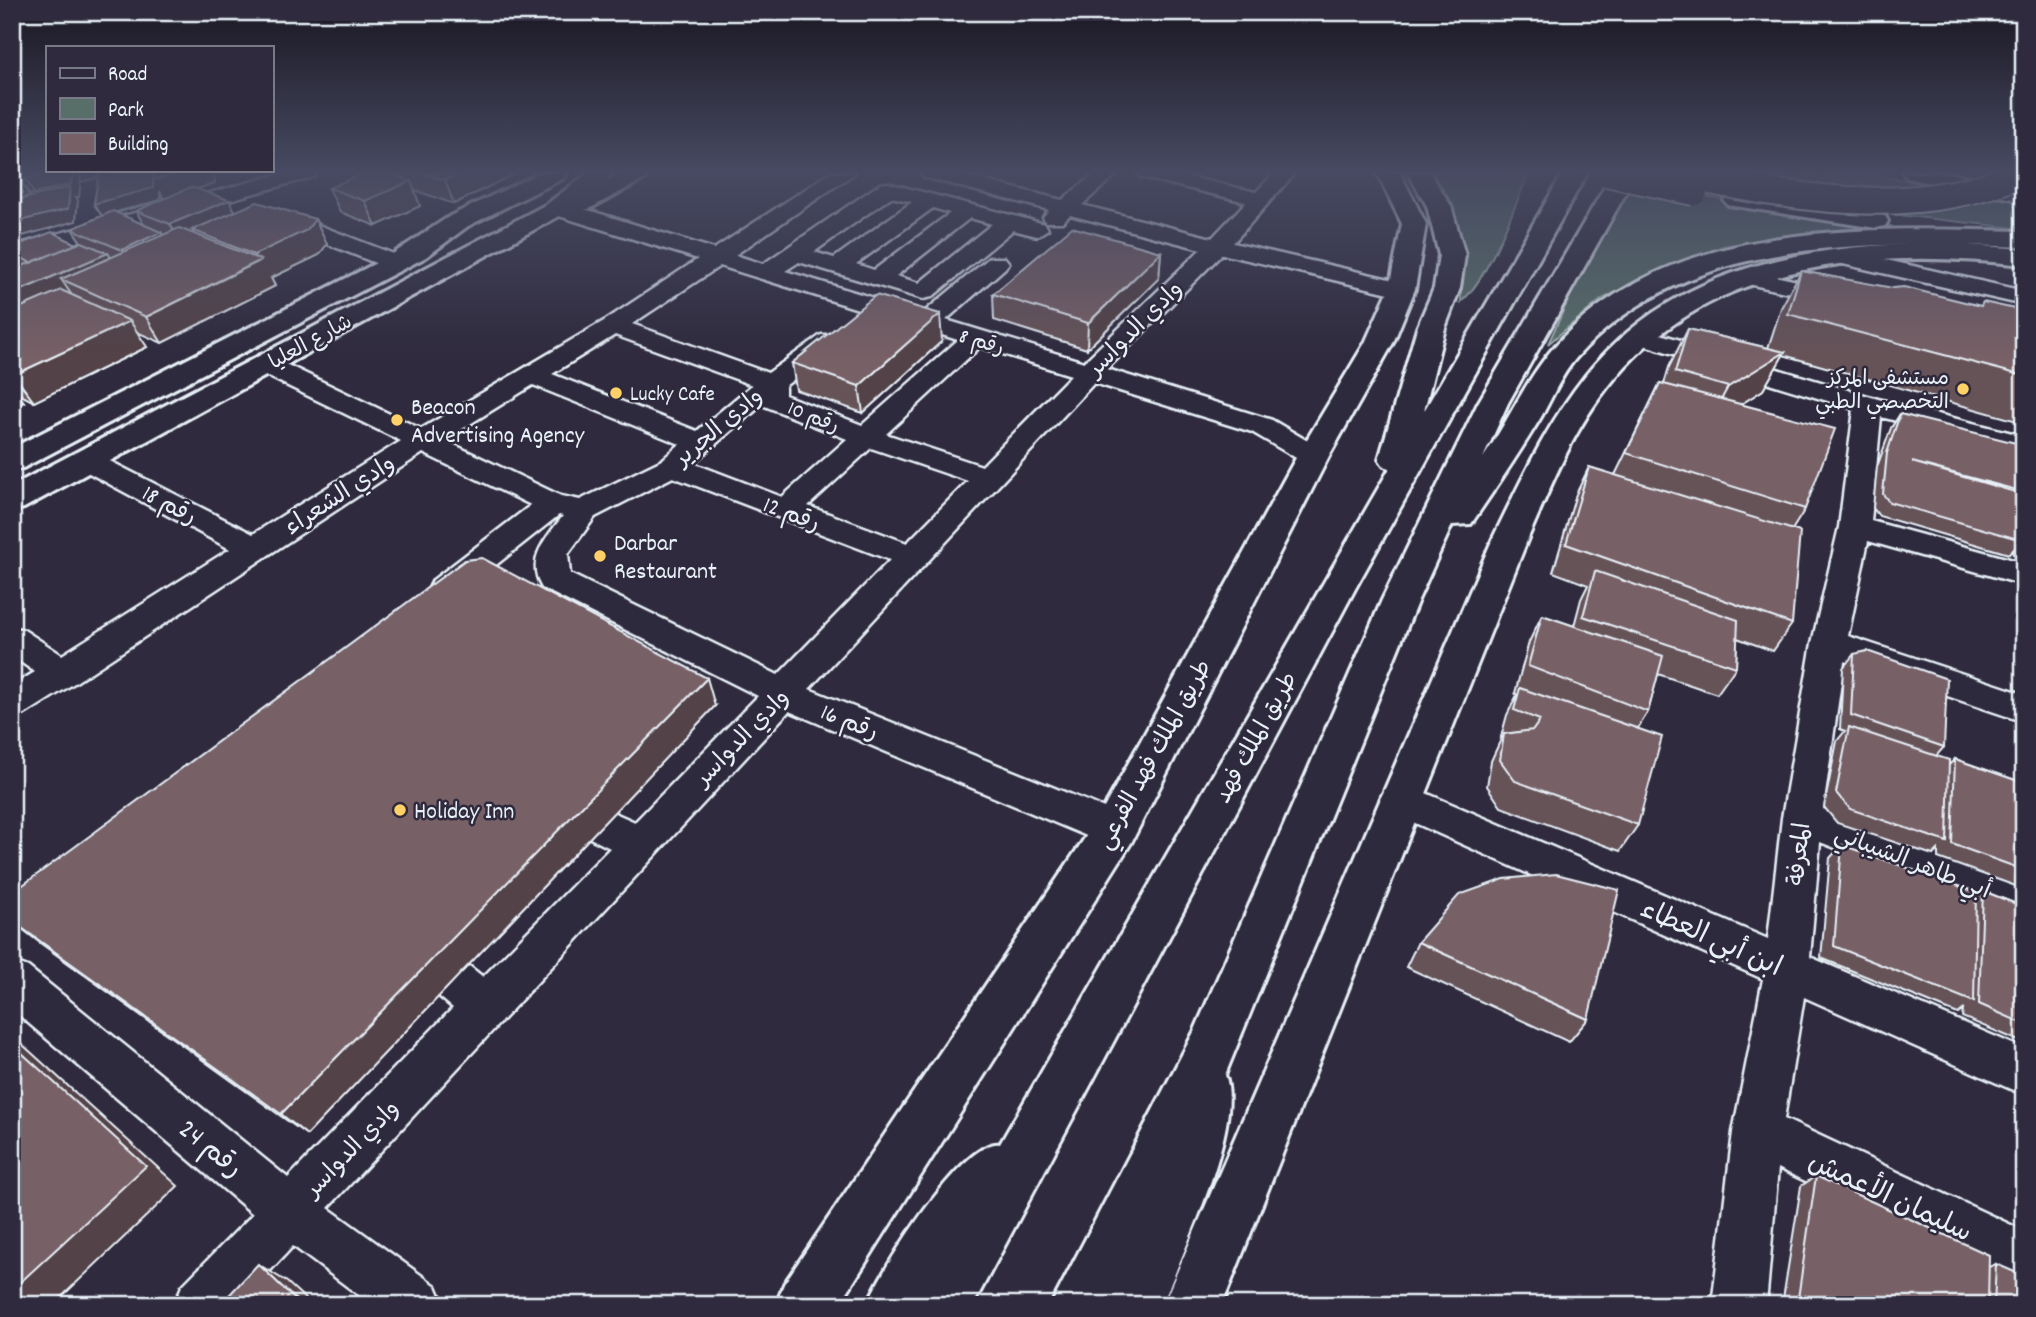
<svg xmlns="http://www.w3.org/2000/svg" width="2036" height="1317" viewBox="0 0 2036 1317" font-family="Dekko,'Playpen Sans Arabic',sans-serif">
	<style>
		.green { fill: #586e69; stroke: #a0b0b0; stroke-width: 2 }
		.lines { fill: none; stroke-linecap: round; stroke-linejoin: round }
		.minor-casing { stroke: #e8f1f8; stroke-width: 5 }
		.major-casing { stroke: #e8f1f8; stroke-width: 6 }
		.highway-casing { stroke: #e8f1f8; stroke-width: 6 }
		.minor { fill: #2f2a3d; fill-rule: evenodd }
		.major { fill: #2f2a3d; fill-rule: evenodd }
		.highway { fill: #2f2a3d; fill-rule: evenodd }
		.highway-bridge-casing { stroke: #e8f1f8; stroke-width: 30; stroke-linecap: butt }
		.highway-bridge { stroke: #2f2a3d; stroke-width: 26 }
		.wall { fill: #665358; stroke: #e8f1f8; stroke-width: 2; fill-rule: evenodd }
		.shaded-wall { fill: #534347; stroke: #e8f1f8; stroke-width: 2 }
		.building { fill: #776066; stroke: #e8f1f8; stroke-width: 2 }
		.poi-dot { fill: #ffd166; stroke: #2f2a3d; stroke-width: 2.5 }
		.labels { text-anchor: middle; stroke-width: 5; stroke-linejoin: round; paint-order: stroke }
		.far-street-label { font-size: 21px; fill: #e8f1f8; stroke: #2f2a3d }
		.far-poi-label { font-size: 21px; fill: #e8f1f8; stroke: #2f2a3d; text-anchor: end }
		.street-label { font-size: 24px; fill: #e8f1f8; stroke: #2f2a3d }
		.poi-label { font-size: 24px; fill: #e8f1f8; stroke: #2f2a3d; text-anchor: start }
		.near-street-label { font-size: 28px; fill: #e8f1f8; stroke: #2f2a3d }
	</style>
	<rect width="100%" height="100%" fill="#2f2a3d"/>
	<filter id="ink" filterUnits="userSpaceOnUse"><feTurbulence type="fractalNoise" baseFrequency=".0143" numOctaves="2"/><feDisplacementMap in="SourceGraphic" scale="14" xChannelSelector="R" yChannelSelector="G"/><feConvolveMatrix kernelMatrix="1 2 1 2 8 2 1 2 1" color-interpolation-filters="sRGB"/></filter>
	<g filter="url(#ink)">
		<!-- green -->
		<path class="green" d="M1427,173h102c-15,34 -40,105 -68,129l1,-64 -26,-54z
			M1696,173h164l101,16 -49,6z
			M1623,181l197,36 72,9 -87,7 -82,13 -72,28 -49,25 -54,45z
			M2006,197l18,3v29l-181,-20 124,-5z"/>
		<g class="lines">
			<!-- minor casing -->
			<g class="minor-casing">
				<path id="minor" d="M64,173h34l-4,4 -82,21v-13z
					M284,173h33l-4,4 -301,83v-14z
					M830,173h25l-120,82 28,9 117,-80 8,-1 157,41 3,5 -11,7 -24,-6 -81,67 -9,2 -124,-37 -14,9 138,42 66,-55h16l4,5 -4,5 -59,52 138,42 117,-113 -131,-34 -8,7h-16l-3,-5 6,-7 -125,-33 -3,-4h33l108,27 34,-27h22l-36,32 130,33 34,-36 -106,-25 -3,-4h35l84,19 18,-19h21l-62,70 178,41 3,5 -3,5 -9,2 -180,-42 -115,115 165,51 51,30 5,6 -5,6 -10,3 -10,-3 -51,-30 -158,-49 -285,306 320,129 6,12 -6,12 -14,5 -14,-5 -312,-131 -461,497 108,78 8,19h-72l-79,-59 -55,59h-64l8,-19 71,-72 -241,-205v-48l16,6 260,211 165,-170 -39,-33 -10,-29 7,-14 15,-6 15,6 8,18 34,27 127,-129 -66,-33 -6,-11 6,-11 14,-5 77,34 123,-126 -216,-108c-17,-29 4,-50 21,-72l-4,-1 -102,81 -12,3 -12,-3 -4,-8 4,-8 98,-75 -108,-52 -347,229 -51,32 -13,4v-32l23,-14 -23,-16v-29l12,3 38,25 168,-106 -154,-83 -5,-6 5,-6 10,-3 10,3 157,80 148,-93 -144,-70 -4,-6 4,-6h18l146,70 183,-108 94,-62 -139,-43 -3,-5 3,-5h16l139,43zM891,197l21,5 -78,56 -20,-6zM933,208l17,5 -76,57 -18,-6zM970,218l22,6 -73,59 -23,-7zM720,266l238,74 -96,85 -77,-30v-9l54,-41 4,-5 -4,-5h-18l-53,38 -136,-49zM615,335l137,50 -55,46 -145,-57zM980,347l91,28 -89,91 -96,-32zM533,385l147,59 -18,16 -82,40 -19,-4 -117,-56zM762,405l85,34 -65,58 -89,-34zM871,448l97,33 -61,62 -99,-37zM673,477l217,83 -112,115 -208,-101 -2,-20 27,-37z
					M277,209l127,49 4,5 -4,5h-16l-119,-47 -3,-5z
					M1842,250l182,41v14l-190,-43 -4,-5 4,-5z
					M1747,270l101,22 3,5 -3,5 -9,2 -100,-22 -4,-5 4,-5z
					M1640,328l238,71 146,37v18l-143,-37 -10,104 153,42v22l-156,-44 -20,95 176,58v28l-180,-61 -21,148 201,76v37l-204,-80 -10,115 214,92v46l-220,-98 -20,122 240,112v53l-246,-116 -12,137h-54l21,-173 30,-153 -377,-169 -6,-11 6,-11 14,-5 14,5 354,151 14,-121 30,-175 27,-116 15,-118 -223,-68 -4,-5 4,-5z"/>
			</g>
			<!-- major casing -->
			<g class="major-casing">
				<path id="major" d="M539,173h29l-4,5 -96,48 -42,31 -403,211 -11,3v-23l376,-191 62,-41z
					M588,173h24l-5,7 14,-7h29l-4,5 -57,31h-17l-548,299 -12,3v-25l535,-282z
					M1377,173h23l26,51 -11,65 -22,54 -64,113 -198,387 -292,462h-63l8,-21 315,-467 198,-361 68,-113 24,-54 13,-65z
					M1941,243l83,6v16c-151,-17 -318,-6 -417,123 -35,44 -57,100 -79,150l-306,767h-59l330,-767c27,-55 53,-113 92,-162 89,-111 222,-131 356,-133z"/>
			</g>
			<!-- highway casing -->
			<g class="highway-casing">
				<path id="highway" d="M1408,173h22l21,33 14,49 -5,33 -15,40 -21,83 139,-238h24l-231,414 -383,718h-106c13,-33 97,-167 133,-161l390,-676 -6,-2 -5,-7 38,-131 17,-40 5,-33 -12,-49z
					M1613,173h24l-129,230 -25,55c25,-36 43,-79 72,-112 114,-128 312,-119 469,-115v16c-153,-5 -337,-14 -448,111 -15,17 -24,40 -35,59 -22,37 -46,72 -70,107l-19,1 -34,75 -193,475c20,47 -44,181 -63,230h-111l144,-275 187,-430 96,-197z
					M1903,173h46l75,14v14l-109,-21 -8,-2z
					M1736,193l140,21 9,2 3,5 -3,5 -9,2 -148,-23 -4,-5 4,-5z"/>
			</g>
			<!-- minor -->
			<use href="#minor" class="minor"/>
			<!-- major -->
			<use href="#major" class="major"/>
			<!-- highway -->
			<use href="#highway" class="highway"/>
			<!-- highway-bridge casing -->
			<g class="highway-bridge-casing">
				<path id="highway-bridge" d="M1607,173l87,19
					M1670,173c115,23 241,49 352,0"/>
			</g>
			<!-- highway-bridge -->
			<use href="#highway-bridge" class="highway-bridge"/>
		</g>
		<!-- wall -->
		<path class="wall" d="M99,173h115l1,10 -18,6 38,23 80,7 12,25 -8,11 -48,23 4,8 -113,57 -25,-11 10,15 -113,55 -17,-9 7,9 -12,6v-138l9,-4 -7,-3 -2,-3v-13l64,-3 5,-2 -9,-13 30,-13 -8,-12zM160,191l4,8 -28,12 8,14 -28,-12 44,-13z
			M390,173h126l-62,31 -40,-14 6,16 -44,20 -36,-14 -11,-24 76,-9v-1z
			M1161,252l-2,26 -72,71 -93,-29 -1,-26z
			M1801,271l179,35 44,5v112l-241,-68 -20,35 -22,14 64,105 -13,21v94l-19,27 -36,-13 -1,29 -19,27 -59,-20 -10,38 -10,16v97l-18,26 -119,-44 -14,-21 4,-25 11,-24h-1l6,-22 10,-20 -2,-2 14,-51 13,-27 32,11 7,-27 7,-14 -35,-13 23,-78 13,-27 26,8 45,-92 4,1 5,-17 19,-38 80,19 13,-40z
			M942,341l-79,72 -67,-23 -4,-27z
			M1900,414l120,32 2,-2 2,1v112l-11,-3 1,-5 -5,5 -130,-38 -6,-8 4,-41 14,-39z
			M1854,654l90,93 -8,9 13,9 6,-6 69,24v106l-86,-31v-8l-5,5 -96,-32 -13,-16 13,-66 8,-10 -5,-2 3,-61z
			M715,706l-408,429 -267,-192 -28,-22z
			M1842,845l134,52 7,-6 41,16v136l-62,-26 1,-7 -5,4 -137,-56 9,-100z
			M1418,942l170,77 -19,23 -163,-75z
			M1816,1176l173,91 7,-3 28,41h-242l19,-119z"/>
		<!-- shaded-wall -->
		<path class="shaded-wall" d="M73,173h5l3,5 -2,19h-3l2,3 -2,21 -64,18v-16l30,-16 -8,-13z
			M153,173h61l1,10 -51,16 -4,-8v9l-58,16 -8,-12z
			M459,173h57l-62,31 -9,-24z
			M20,178l8,13 9,17 -25,6v-14z
			M411,181l9,25 -44,20 -11,-25z
			M229,200l10,18 -47,12 4,7 -15,6 -11,-19z
			M315,219l12,25 -8,11 -48,23 4,8 -113,57 -16,-26 112,-55 -4,-7z
			M161,232l11,19 -39,19 -11,-20z
			M1161,252l-2,26 -72,71 1,-26z
			M108,253l12,19 -59,7 10,15 -51,22 -8,-10v-12z
			M940,314l2,27 -79,72 -4,-27z
			M130,321l17,26 -113,55 -20,-27z
			M1785,352l-22,38 -56,36 21,-39z
			M12,387l12,15 -12,6z
			M707,678l8,28 -408,429 -26,-21z
			M12,1035l166,151 -125,119h-41z
			M258,1264l29,18 25,23h-11z"/>
		<!-- building -->
		<path class="building" d="M47,173h26l-2,11 -37,10 -9,-16z
			M99,173h54v15l-59,16z
			M154,173h25l-25,7z
			M364,173h24l23,8 -46,20 -36,-13z
			M423,173h36l-14,7z
			M20,178l9,18 -17,4v-20z
			M70,187l-2,22 -56,14v-21z
			M191,187l38,13 -59,24 -34,-13z
			M257,202l58,17 -8,11 -53,25 -62,-25z
			M113,211l48,21 -39,18 -50,-21z
			M1072,227l89,25 -73,71 -95,-29z
			M179,228l82,32 -115,57 -85,-38z
			M52,232l24,12 -45,19 -19,-10v-6z
			M82,242l26,11 -96,41v-24z
			M1801,271l92,17 11,-1 77,19 2,-4 41,9v65l-236,-62z
			M61,290l69,31 -116,54 -2,-1v-63z
			M876,295l64,19 -81,72 -67,-23z
			M1688,329l97,23 -57,35 -53,-15z
			M1660,383l175,46 -30,80 -179,-56z
			M1900,414l120,30 4,48 -112,-30 110,32 -1,46 -132,-38 -6,-8 4,-41z
			M2022,444l2,1v21z
			M1589,467l211,65 -8,92 -226,-80z
			M482,558l225,120 -426,436 -269,-193v-17l4,-14 449,-330z
			M1595,571l143,49 -2,47 -153,-51z
			M1542,615l121,41 -15,56 -120,-46z
			M1867,651l80,28 -3,68 -93,-32 3,-61z
			M1520,688l142,49 -24,88 -123,-44 -15,-21 4,-26 29,-4 7,-10 -26,-10z
			M1849,727l100,33 -2,82 -97,-33 -14,-16z
			M1955,759l69,24v87l-72,-26z
			M1842,845l134,47 -2,110 -140,-56z
			M1556,874l63,16 -31,129 -170,-77 41,-47 45,-16z
			M1983,891l41,16v117l-45,-20z
			M12,1044l134,122 -134,124z
			M1816,1176l173,79 -1,50h-191z
			M258,1264l43,41h-81z
			M1996,1264l28,12v29h-30z"/>
	</g>
	<!-- sky -->
	<linearGradient id="sky" x2="0" y2="1"><stop stop-color="#1a1722"/><stop offset="0.48" stop-color="#474a62"/><stop offset="1" stop-color="#474a62" stop-opacity="0"/></linearGradient>
	<rect width="2036" height="357" fill="url(#sky)"/>
	<!-- markers -->
	<g class="poi-dot">
		<circle cx="1963" cy="389" r="7"/>
		<circle cx="616" cy="393" r="7"/>
		<circle cx="397" cy="420" r="7"/>
		<circle cx="600" cy="556" r="7"/>
		<circle cx="400" cy="810" r="7"/>
	</g>
	<g class="labels">
		<!-- far-street labels -->
		<g class="far-street-label">
			<text transform="translate(310 341) rotate(-29)" y="7">شارع العليا</text>
			<text transform="translate(982 341) rotate(17)" y="7">رقم 8</text>
			<text transform="translate(814 416) rotate(22)" y="7">رقم 10</text>
		</g>
		<!-- far-poi labels -->
		<g class="far-poi-label">
			<text x="1949" y="384">مستشفى المركز<tspan x="1949" dy="24">التخصصي الطبي</tspan></text>
			<text x="630" y="400" text-anchor="start">Lucky Cafe</text>
		</g>
		<!-- street labels -->
		<g class="street-label">
			<text transform="translate(1134 328) rotate(-45)" y="8">وادي الدواسر</text>
			<text transform="translate(718 426) rotate(-40)" y="8">وادي الجرير</text>
			<text transform="translate(339 494) rotate(-33)" y="8">وادي الشعراء</text>
			<text transform="translate(170 504) rotate(28)" y="8">رقم 18</text>
			<text transform="translate(792 513) rotate(21)" y="8">رقم 12</text>
			<text transform="translate(850 721) rotate(22)" y="8">رقم 16</text>
			<text transform="translate(741 737) rotate(-46)" y="8">وادي الدواسر</text>
			<text transform="translate(1255 737) rotate(-61)" y="8">طريق الملك فهد</text>
			<text transform="translate(1153 754) rotate(-61)" y="8">طريق الملك فهد الفرعي</text>
			<text transform="translate(1798 854) rotate(-84)" y="8">المعرفة</text>
			<text transform="translate(1913 861) rotate(21)" y="8">أبي طاهر الشيباني</text>
			<text transform="translate(351 1148) rotate(-46)" y="8">وادي الدواسر</text>
		</g>
		<!-- poi labels -->
		<g class="poi-label">
			<text x="411" y="414">Beacon<tspan x="411" dy="28">Advertising Agency</tspan></text>
			<text x="614" y="550">Darbar<tspan x="614" dy="28">Restaurant</tspan></text>
			<text x="414" y="818">Holiday Inn</text>
		</g>
		<!-- near-street labels -->
		<g class="near-street-label">
			<text transform="translate(1712 936) rotate(24)" y="10">ابن أبي العطاء</text>
			<text transform="translate(212 1147) rotate(40)" y="10">رقم 24</text>
			<text transform="translate(1891 1195) rotate(25)" y="10">سليمان الأعمش</text>
		</g>
	</g>
	<!-- margin -->
	<rect width="2036" height="1317" fill="none" stroke="#2f2a3d" stroke-width="42"/>
	<rect x="21" y="21" width="1994" height="1275" fill="none" stroke="#e8f1f8" stroke-width="2.5" filter="url(#ink)"/>
	<!-- legend -->
	<rect x="46" y="46" width="228" height="126" fill="#2f2a3d" stroke="#797a88" stroke-width="2"/>
	<rect x="60" y="68" width="35" height="10" fill="#2f2a3d" stroke="#797a88" stroke-width="2"/>
	<text x="108" y="80" font-size="21" fill="#e8f1f8">Road</text>
	<rect x="60" y="98" width="35" height="21" fill="#586e69" stroke="#797a88" stroke-width="2"/>
	<text x="108" y="116" font-size="21" fill="#e8f1f8">Park</text>
	<rect x="60" y="133" width="35" height="21" fill="#776066" stroke="#797a88" stroke-width="2"/>
	<text x="108" y="150" font-size="21" fill="#e8f1f8">Building</text>
</svg>
